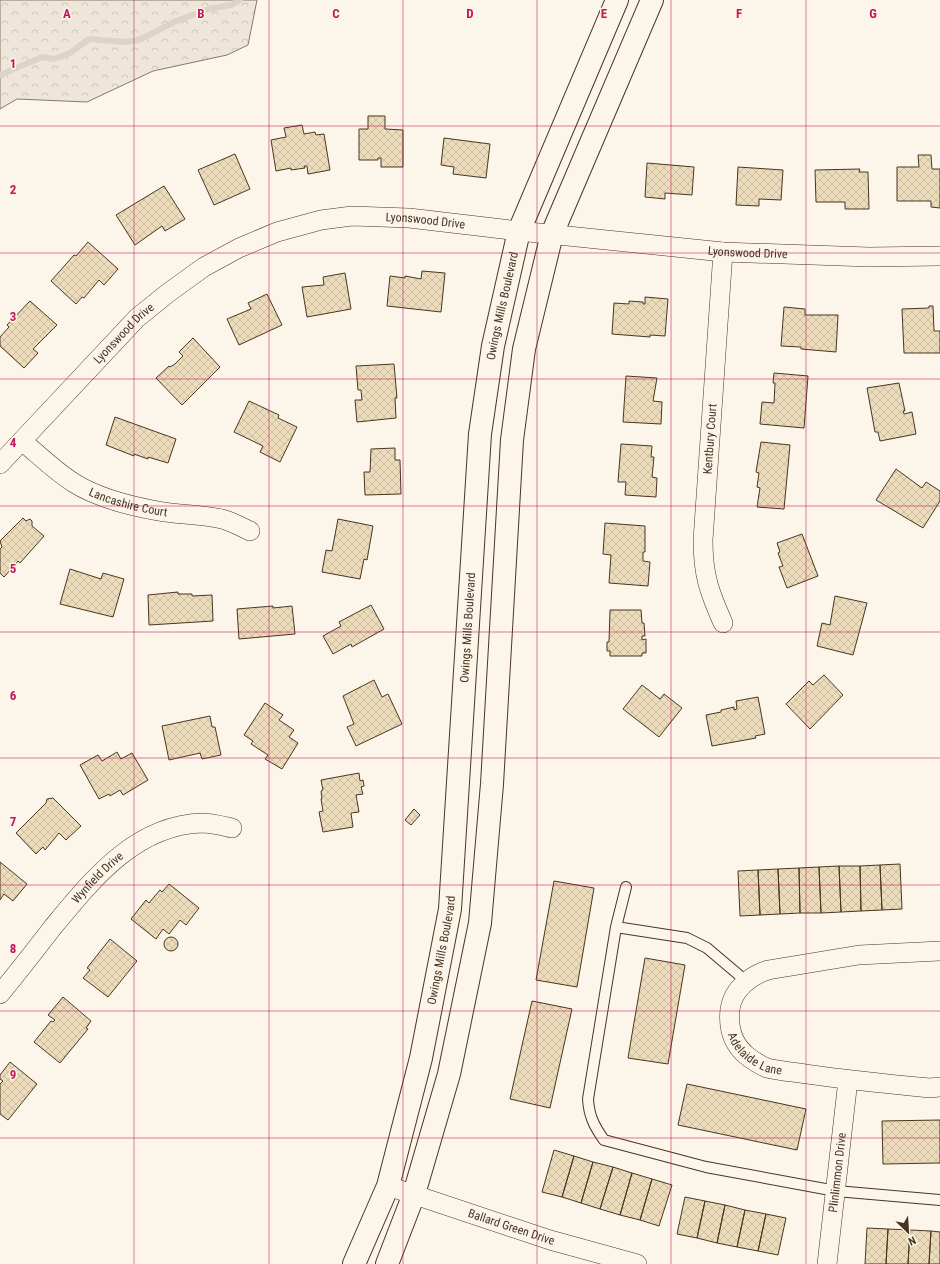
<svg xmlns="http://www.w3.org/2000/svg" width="940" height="1264" viewBox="0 0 940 1264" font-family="'Roboto Condensed',sans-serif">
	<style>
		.forest { fill: url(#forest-crowns); stroke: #887966 }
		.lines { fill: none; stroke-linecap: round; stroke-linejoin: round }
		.stream { stroke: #dcd4c6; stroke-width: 6 }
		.building { fill: url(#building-cross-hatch); stroke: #4a3520 }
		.service-casing { stroke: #4a3520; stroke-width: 12 }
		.minor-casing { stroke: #4a3520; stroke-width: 20 }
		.primary-casing { stroke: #4a3520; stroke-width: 24 }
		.service { stroke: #fbf6e9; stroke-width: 10 }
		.minor { stroke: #fbf6e9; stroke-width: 19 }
		.primary { stroke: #fbf6e9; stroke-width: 22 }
		.grid { fill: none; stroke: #c2185b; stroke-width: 1; stroke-opacity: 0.55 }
		.labels { text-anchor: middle; stroke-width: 3; stroke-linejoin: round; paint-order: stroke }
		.street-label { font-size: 12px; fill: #4a3520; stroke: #fbf6e9 }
		.grid-label { font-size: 13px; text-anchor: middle; font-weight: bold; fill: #c2185b; stroke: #fbf6e9; stroke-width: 3; stroke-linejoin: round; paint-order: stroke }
	</style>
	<defs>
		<pattern id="forest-crowns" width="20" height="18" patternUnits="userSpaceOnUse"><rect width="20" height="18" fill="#ede6d9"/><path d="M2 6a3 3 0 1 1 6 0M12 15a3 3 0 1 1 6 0" fill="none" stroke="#cdc6ba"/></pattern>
		<pattern id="building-cross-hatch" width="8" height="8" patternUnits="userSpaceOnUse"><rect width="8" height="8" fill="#ecdcbc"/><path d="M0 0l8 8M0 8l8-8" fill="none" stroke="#ccbda1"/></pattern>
	</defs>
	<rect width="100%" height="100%" fill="#fbf6e9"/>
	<!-- forest -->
	<path class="forest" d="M0,0h257l-9,45 -21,10 -74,16 -66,31 -70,-3 -17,10z"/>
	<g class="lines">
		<!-- stream -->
		<path class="stream" d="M0,75l42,-18 12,2 16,-6 19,-14 36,3 14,-2 37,-19 33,-12 22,-4 9,-5"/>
	</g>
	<!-- building -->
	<path class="building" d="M368,116h17v13l18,1v37h-22v-9h-3v2h-19v-31h9z
		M302,125l2,9 11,-2 1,3 8,-1 6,36 -22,4 -1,-8h-3l1,2 -14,2v-2l-15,3 -5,-31 15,-3 -2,-9z
		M444,138l46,6 -4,34 -33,-4 1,-7 -13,-2z
		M235,154l15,35 -36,16 -16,-35z
		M918,155h13l1,14h8v39l-9,-1v-6h-34v-34h22z
		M647,163l47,4 -2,28 -27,-2v6l-20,-2z
		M738,167l45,3 -2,30 -22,-1v7l-23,-1z
		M860,169l-1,3h9l1,37h-24v-7h-29l-1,-32z
		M164,186l21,33 -20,12 -3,-5 -27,19 -19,-30z
		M88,242l30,27 -14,16 -5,-5 -15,18 -2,-1 -6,7 -25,-23 23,-26 2,1z
		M422,271l23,2 -4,39 -54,-6 3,-30 15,2v-2l16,3z
		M345,273l6,36 -44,8 -5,-30 22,-2 -1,-8z
		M267,294l15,31 -43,20 -12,-26 24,-10 -3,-6z
		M645,297l23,2 -3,37 -15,-1v2l-38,-3 2,-31 15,1v-3l14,1v2h2z
		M30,301l27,24 -24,24 5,4 -14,15 -24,-22v-9l9,-10 -2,-2z
		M929,306h4l1,25h6v22h-36l-2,-44 27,-1z
		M784,307l21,2v6h33l-2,37 -35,-3v-2l-20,-1z
		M193,338l27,29 -38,38 -26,-27 13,-12 1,1 5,-3 8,-8 -4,-4z
		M394,364l3,34h-2l1,20 -39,4 -2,-22h7l-1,-10h-3l-2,-24z
		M774,373l34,3 -4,52 -44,-4 2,-22 12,1 1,-20h-2z
		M626,376l31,2 -4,23 9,1 -1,22 -38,-2z
		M899,383l6,28h-2l1,3 8,-2 4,22 -36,7 -2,-9h-3l-8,-44z
		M249,401l30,14 -1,3 19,9 -17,35 -20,-10 3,-6 -29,-14z
		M115,417l61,22 -8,24 -20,-6v2l-14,-5v2l-28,-11z
		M761,442l29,3 -6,64 -27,-2 3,-19 -3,-1 2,-14 -3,-1z
		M621,444l31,2 -1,11h3l-2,20 5,1 -1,19 -31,-2 1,-13h-8z
		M395,448v12h5l1,34 -36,1 -1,-23h6l1,-23z
		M896,469l26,19 4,-6 14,9v10l-17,27 -47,-28z
		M23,518l3,3 4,-2 2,2v5l12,10 -24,27 -2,-2 -14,16 -4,-4v-24l2,-2 -2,-6z
		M338,519l35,7 -6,34 -3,-1 -4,20 -38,-7 4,-22 6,1z
		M605,523l40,3v26h-2v9l7,1 -2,24 -39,-3 2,-28 -8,-1z
		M802,534l16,42 -31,12 -8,-21 4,-1 -5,-13 2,-1 -3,-9z
		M70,569l31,10 2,-6 21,6 -11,38 -53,-13z
		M178,592v2h14v2l20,-1 1,26 -64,4 -1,-30z
		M835,596l32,7 -14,52 -36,-9 5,-23 8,2z
		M371,605l13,24 -32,18 -1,-3 -18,10 -10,-18 18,-10 -2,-4z
		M273,606v2l19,-2 3,28 -56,5 -2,-30z
		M610,610h31l1,13h2l1,13h-3v4l4,-1v14h-4v3h-32v-5h-3v-9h2z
		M824,675l19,20 -33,34 -24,-25 23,-23 4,4z
		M374,680l8,17 6,-3 14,30 -46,22 -9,-19 7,-3 -11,-28z
		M642,685l18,14 4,-5 18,14 -23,29 -36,-28z
		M758,697l7,37 -10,2 1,2 -44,8 -6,-31 15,-3v-2l13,-3v3l3,-1 -1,-8z
		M265,703l18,12 -4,5 15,10 -5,7 9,6 -16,26 -17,-10 3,-4 -17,-11 2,-3 -9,-6z
		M210,716l2,11h3l6,28 -19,4 -2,-6 -31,7 -7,-34z
		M117,752l4,7 11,-6 16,27 -25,15 -3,-5 -10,6 -1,-2 -10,5 -19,-34 18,-10 4,6z
		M359,773l1,8 3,-1 1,6 -3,1 2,7 -7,1 3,17 -8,1 2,14 -30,5 -4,-20 4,-1 -2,-12h1l-1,-8 2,-1 -2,-10z
		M53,798l28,28 -15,14 -7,-7 -14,17 -2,-3 -7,7 -20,-21 30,-30 1,-4z
		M414,809l6,6 -9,10 -6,-5z
		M0,862l27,22 -14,17 -9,-7 -4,6z
		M900,864l2,45 -20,1 -2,-45z
		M880,865l2,45 -21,1 -1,-45z
		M839,866l2,46 -20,1 -2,-46z
		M839,866h21l1,45 -20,1z
		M819,867l2,46h-21l-1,-45z
		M799,868l1,45 -20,1 -2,-45z
		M778,869l2,45 -20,1 -2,-45z
		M758,870l2,45 -20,1 -2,-45z
		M554,881l40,7 -17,99 -41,-7z
		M169,884l30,24 -13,17 -6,-5 -11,14 -6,-5 -7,10 -25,-20 15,-19 3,3 11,-13 2,2z
		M164 944a7 7 0 1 1 14 0a7 7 0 1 1-14 0Z
		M110,939l27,22 -29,36 -25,-19 7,-8 -3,-2z
		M645,958l40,7 -17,99 -40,-6z
		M63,997l28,24 -5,7 2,1 -28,34 -26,-21 17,-21 2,1 2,-2 -7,-5z
		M532,1001l40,8 -22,99 -40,-9z
		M10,1062l27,22 -29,36 -8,-6v-30l3,-3 -3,-2v-4z
		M687,1084l119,25 -9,41 -119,-25z
		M940,1120v43l-57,1 -1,-43z
		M554,1150l20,6 -12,41 -20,-5z
		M574,1156l19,6 -12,41 -19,-6z
		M593,1162l20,5 -13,42 -19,-6z
		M613,1167l19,6 -12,42 -20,-6z
		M632,1173l20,6 -12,41 -20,-5z
		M652,1179l20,6 -13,41 -19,-6z
		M685,1197l20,4 -8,37 -20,-4z
		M705,1201l20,4 -8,38 -20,-5z
		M725,1205l20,5 -8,37 -20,-4z
		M745,1210l21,4 -8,37 -21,-4z
		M766,1214l20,4 -8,37 -20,-4z
		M867,1228l21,1 -2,35h-21z
		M888,1229l22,1 -2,34h-22z
		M910,1230l21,1 -2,33h-21z
		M931,1231l9,1v32h-11z"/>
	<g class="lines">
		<!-- service casing -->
		<g class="service-casing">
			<path id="service" d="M626,887l-10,40 -28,172c1,17 6,27 16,41l102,27 130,24 104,9
				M616,927l71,11 20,10 39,33"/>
		</g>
		<!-- minor casing -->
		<g class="minor-casing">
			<g id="minor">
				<path d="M723,252l-20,288c0,35 6,51 20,83"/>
				<path id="s1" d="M22,441c17,14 33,30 52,42 24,15 56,23 84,28 21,4 42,3 64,8 9,2 19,8 28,12"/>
				<path id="s2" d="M0,464l137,-146 31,-25 36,-26 35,-19 38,-16 44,-12 31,-4 57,2 110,13 204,21 146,5 71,-1"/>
				<path id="s3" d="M940,951l-81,4 -91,15c-18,6 -35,19 -38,39 -2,18 2,34 16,46 6,5 14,10 21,13 12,3 27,4 39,6 41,6 82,10 124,14l10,-1"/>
				<path id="s4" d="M0,994c18,-22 36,-45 53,-67 39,-47 82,-102 149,-104 10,0 21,3 30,5"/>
				<path id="s5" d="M388,1186l162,54 87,24"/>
				<path id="s6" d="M827,1264l21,-184"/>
			</g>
		</g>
		<!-- primary casing -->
		<g class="primary-casing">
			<g id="primary">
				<path id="s7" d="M354,1264l34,-78 33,-128 29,-149 30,-475 13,-88 26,-115 98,-231"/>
				<path d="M387,1264l27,-70 35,-120 31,-151 12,-139 20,-344 12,-91 28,-115 100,-234"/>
			</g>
		</g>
		<!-- service -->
		<use href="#service" class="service"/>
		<!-- minor -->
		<use href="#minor" class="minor"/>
		<!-- primary -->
		<use href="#primary" class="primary"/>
	</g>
	<!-- grid -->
	<path class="grid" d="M134,0v1264M269,0v1264M403,0v1264M537,0v1264M671,0v1264M806,0v1264M0,126h940M0,253h940M0,379h940M0,506h940M0,632h940M0,758h940M0,885h940M0,1011h940M0,1138h940"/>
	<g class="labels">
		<!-- street labels -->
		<g class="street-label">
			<text dy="4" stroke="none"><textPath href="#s2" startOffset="516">Lyonswood Drive</textPath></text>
			<text dy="4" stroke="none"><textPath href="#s2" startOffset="840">Lyonswood Drive</textPath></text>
			<text dy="4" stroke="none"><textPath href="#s7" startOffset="975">Owings Mills Boulevard</textPath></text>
			<text dy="4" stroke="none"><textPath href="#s2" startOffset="180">Lyonswood Drive</textPath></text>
			<text transform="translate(710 439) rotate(-86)" y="4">Kentbury Court</text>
			<text dy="4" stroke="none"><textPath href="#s1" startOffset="125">Lancashire Court</textPath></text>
			<text dy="4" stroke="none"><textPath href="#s7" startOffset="651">Owings Mills Boulevard</textPath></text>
			<text dy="4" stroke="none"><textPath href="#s4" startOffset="152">Wynfield Drive</textPath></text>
			<text dy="4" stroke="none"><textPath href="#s7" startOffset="327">Owings Mills Boulevard</textPath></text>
			<text dy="4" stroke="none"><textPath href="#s3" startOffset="288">Adelaide Lane</textPath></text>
			<text dy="4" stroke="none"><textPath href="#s6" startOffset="92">Plinlimmon Drive</textPath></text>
			<text dy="4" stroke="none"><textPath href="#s5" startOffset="130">Ballard Green Drive</textPath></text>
		</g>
	</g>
	<g class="grid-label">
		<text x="67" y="18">A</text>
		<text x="201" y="18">B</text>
		<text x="336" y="18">C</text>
		<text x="470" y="18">D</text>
		<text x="604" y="18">E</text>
		<text x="739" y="18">F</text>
		<text x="873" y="18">G</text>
		<text x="13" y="68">1</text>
		<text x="13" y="194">2</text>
		<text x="13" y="321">3</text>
		<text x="13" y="447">4</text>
		<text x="13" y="573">5</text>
		<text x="13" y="700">6</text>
		<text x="13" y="826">7</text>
		<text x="13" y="953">8</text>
		<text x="13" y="1079">9</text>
	</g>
	<!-- north arrow -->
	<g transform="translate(908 1232) rotate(155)" stroke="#fbf6e9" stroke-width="3" paint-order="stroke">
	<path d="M0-3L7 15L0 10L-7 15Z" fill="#4a3520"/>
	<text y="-6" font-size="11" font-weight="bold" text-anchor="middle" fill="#4a3520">N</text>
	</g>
</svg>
